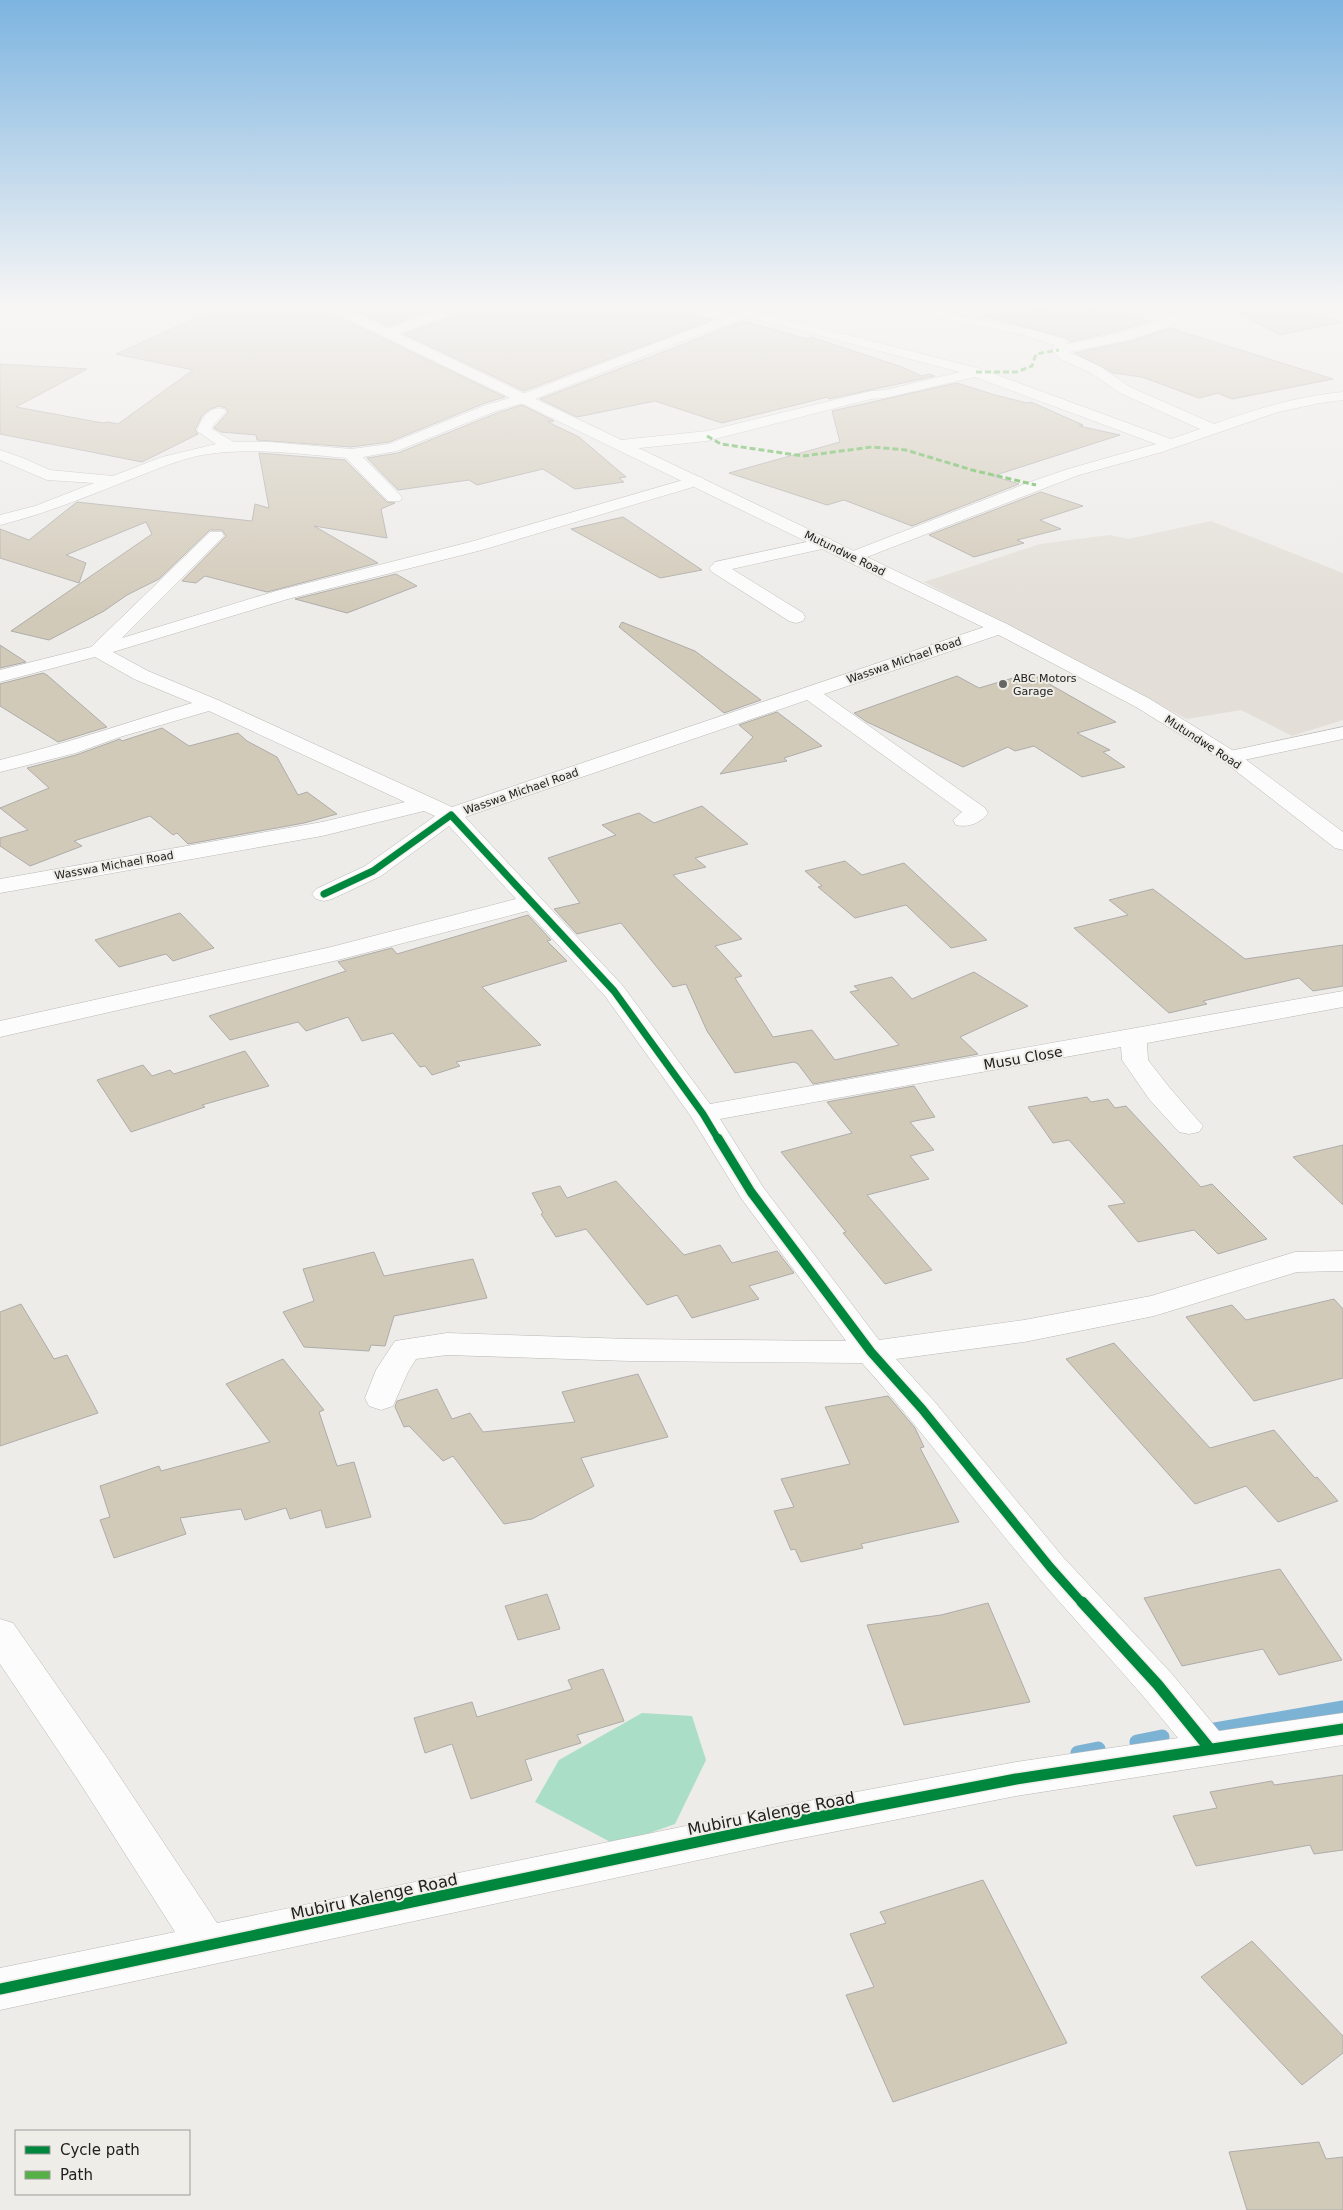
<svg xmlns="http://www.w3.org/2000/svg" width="1343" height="2210" viewBox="0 0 1343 2210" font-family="'DejaVu Sans',sans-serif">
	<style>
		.built { fill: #e3ded7 }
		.green { fill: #bce8d2 }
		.forest { fill: #abdec7 }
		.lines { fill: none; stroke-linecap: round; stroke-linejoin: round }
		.stream { stroke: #7cb3d5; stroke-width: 15 }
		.building { fill: #d2cab9; stroke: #aeacaa }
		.street-casing { stroke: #b9b8b5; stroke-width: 1 }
		.secondary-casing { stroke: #b9b8b5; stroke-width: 1 }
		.street { fill: #fcfcfc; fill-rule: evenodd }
		.secondary { fill: #fcfcfc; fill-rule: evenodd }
		.quiet { stroke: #55b145; stroke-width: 3; stroke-dasharray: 6 3; stroke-linecap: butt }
		.cycleway-far2-casing { stroke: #efede8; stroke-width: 9 }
		.cycleway-far1-casing { stroke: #efede8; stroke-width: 12 }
		.cycleway-casing { stroke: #efede8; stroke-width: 14 }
		.cycleway-far2 { stroke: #00873e; stroke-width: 7 }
		.cycleway-far1 { stroke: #00873e; stroke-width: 9 }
		.cycleway { stroke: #00873e; stroke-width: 11 }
		.poi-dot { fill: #696765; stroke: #efede8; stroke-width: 2 }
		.labels { text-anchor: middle; stroke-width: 4; stroke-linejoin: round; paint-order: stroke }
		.far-street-label { font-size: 11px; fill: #21201e; stroke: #efede8 }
		.far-poi-label { font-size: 11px; fill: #21201e; stroke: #efede8; text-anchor: start }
		.street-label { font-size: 14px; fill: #21201e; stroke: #efede8 }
		.near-street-label { font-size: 16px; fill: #21201e; stroke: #efede8 }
	</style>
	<rect width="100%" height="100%" fill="#eeece9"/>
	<!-- built -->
	<path class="built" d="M1211,521l132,52v147l-51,16 -51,-26 -54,9 -263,-137 116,-38 70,-9 19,4z"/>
	<!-- green -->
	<path class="green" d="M709,303h53l-30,10z"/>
	<!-- forest -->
	<path class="forest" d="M642,1713l50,3 14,44 -31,64 -59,21 -81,-43 24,-42z"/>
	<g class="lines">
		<!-- stream -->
		<path class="stream" d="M1209,1731l134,-23
			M1137,1742l25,-5
			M1078,1753l20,-4"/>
	</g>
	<!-- building -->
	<path class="building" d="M229,303h88l3,5 185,89 -20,6 -96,39 -38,5 -94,-7 -1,-5 -35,-3 -7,-4 14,-16 -2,-4 -7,-2 -9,3 -8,7 -7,14 3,4 -56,28 -142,-28v-70l87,5 -71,38 87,16 4,-1 11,2 75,-54 -77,-16z
		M339,303h115l-66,23z
		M478,303h195l10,8 29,9 -188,71 -120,-57 71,-26z
		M1220,303h56l66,19 -62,13z
		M1062,304l16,7 21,-3 11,4 7,-1 33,10 -29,9 -51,12 -3,-4 -14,-4 -69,-18 60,-7 5,-3z
		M744,321l63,18 4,-2 91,30 20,9 7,-2 6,2 -106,23 -1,-2 -106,26 -67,-22 -78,16 -37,-18z
		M1170,328l163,51 -101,20 -14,-6 -19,5 -57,-21 -29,-4 -38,-20 57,-12z
		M957,383l38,12 32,8 4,-1 52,23 -4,1 41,9 -127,41 26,8 -107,42 -68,-26 -17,5 -98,-32 111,-31 -8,-31z
		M522,405l32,16 -6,1 31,15 47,40 -7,1 5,4 -49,7 -32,-20 -66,16 -8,-5 -71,10 -31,-32 31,-5 99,-40z
		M259,453l86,7 42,42 8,1 -14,6 6,29 -73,-12 64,37 -111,29 -62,-16 -9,7 -14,-2 44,-45 -4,-6h-12l-51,49 -32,16 -23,16 -55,29 -38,-9 141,-97 -6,-12 -80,33 20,8 -7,20 -79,-25v-29l29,11 48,-38 175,19 3,-17 14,4z
		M1041,492l42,14 -43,14 21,9 -44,11 7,3 -50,14 -45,-22z
		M623,517l79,53 -42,8 -89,-49z
		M396,574l21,12 -70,27 -52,-14z
		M622,622l73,29 66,49 -37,13 -105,-86z
		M0,645l26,17 -26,6z
		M43,673l4,2 60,52 -49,15 -58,-36v-22z
		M1030,673l86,49 -39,11 33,17 -7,2 22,15 -43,10 -48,-31 -19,5 -7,-4 -45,20 -96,-45 -13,-9 103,-37 22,12z
		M777,712l45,34 -38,12 3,3 -67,13 33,-37 -14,-12z
		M162,728l27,18 49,-13 9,8 30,16 21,38 9,-3 30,22 -33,9 -116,21 -11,-11 -4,2 -23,-19 -76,25 8,5 -52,20 -30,-20v-8l28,-8 -28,-22 49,-20 -22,-20 49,-13 44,-16 2,2z
		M702,806l46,38 -53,14 11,9 -33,8 69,64 -27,7 27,30 -7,2 38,59 39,-7 23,30 64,-15 -49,-53 9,-2 -5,-4 38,-9 20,22 62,-27 54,34 -68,31 18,17 -5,1 -160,29 -15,-20 -4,-2 -59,11 -28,-42 -21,-47 -13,3 -52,-64 -44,11 -23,-25 26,-6 -32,-45 68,-23 -14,-10 37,-12 15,10z
		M845,861l17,14 42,-12 83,77 -36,8 -45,-43 -51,13 -37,-31 4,-1 -17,-15z
		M1153,889l92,70 98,-14v41l-30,5 -14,-13 -96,23 4,3 -38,9 -95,-85 54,-13 -19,-15z
		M180,913l34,35 -41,13 -7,-7 -47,13 -24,-27z
		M528,915l23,25 -4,1 20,20 -85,26 59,58 -85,17 4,4 -28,9 -7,-9 -5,1 -27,-34 -31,8 -14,-24 -42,14 -8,-9 -68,18 -21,-24 137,-45 -8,-9 54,-14 5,6z
		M245,1051l24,35 -67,19 3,2 -74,25 -34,-52 46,-15 9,11 18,-6 4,4z
		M914,1086l21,31 -25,5 24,28 -24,6 19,23 -62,16 65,75 -47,14 -42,-51 3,-1 -65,-80 71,-19 -25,-31z
		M1087,1097l4,5 17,-3 7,9 11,-2 75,81 11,-3 55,55 -49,15 -24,-24 -56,12 -30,-36 17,-3 -56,-63 -16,3 -25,-36z
		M1343,1145v60l-50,-48z
		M616,1181l68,74 36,-10 12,18 45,-12 17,22 -45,13 10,13 -67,19 -15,-23 -30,10 -61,-76 -30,8 -15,-23 2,-1 -11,-20 28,-7 7,12z
		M374,1252l10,24 89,-17 14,39 -93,18 -9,30 -14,-1 -2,6 -65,-4 -21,-35 31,-11 -11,-32z
		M1334,1299l9,10v69l-89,23 -68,-84 46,-12 14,15z
		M21,1304l33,55 13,-4 31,58 -98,33v-134z
		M1114,1343l96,105 64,-18 41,48 2,-1 21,24 -60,21 -32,-36 -51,18 -129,-145z
		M283,1359l41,51 -5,2 18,54 17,-4 17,55 -45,11 -5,-18 -31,9 -4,-11 -41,12 -4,-11 -61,9 6,16 -72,24 -14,-38 10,-3 -10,-31 59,-20 2,5 109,-29 -44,-58z
		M638,1374l30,63 -87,21 13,28 -62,33 -28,5 -51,-68 -10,5 -34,-35 -5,1 -9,-20 2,-6 40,-12 15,30 18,-6 13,19 92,-10 -13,-30z
		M888,1396l27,32 9,19 -4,1 39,74 -98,22 2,4 -62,14 -6,-13 -4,1 -17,-39 20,-4 -13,-28 69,-15 -25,-57z
		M1280,1569l62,91 -63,15 -16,-26 -81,17 -38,-68z
		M547,1594l13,35 -42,11 -13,-34z
		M988,1603l42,99 -126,23 -37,-100 74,-10z
		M603,1669l21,52 -47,14 4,8 -56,17 7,20 -61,19 -19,-55 -27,9 -11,-35 58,-16 5,15 95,-28 -4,-9z
		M1343,1775v75l-29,4 -4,-9 -114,21 -23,-50 44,-8 -7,-16 62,-11 2,4z
		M983,1880l84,163 -174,59 -47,-107 28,-8 -24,-53 36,-11 -6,-11z
		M1252,1941l91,95v17l-41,32 -101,-108z
		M1319,2142l7,17 17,-2v53h-96l-18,-58z"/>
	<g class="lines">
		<!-- street casing -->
		<g class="street-casing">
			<path id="street" d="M459,303h17l-2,3 -81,30h-10l-2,-3 2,-3z
				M675,303h16l9,4 33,7 32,-11h17l-2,3 -19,7 220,56 190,70 29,-10 -80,-36 -29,-20 -31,-14 -8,-9 2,-5 -33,-11 -74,-14 -45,-14 -2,-3c20,-1 36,7 56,12 37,9 74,11 110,25l1,4c37,-7 73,-14 107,-31l-8,-10h14l7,7 -1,5c-15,19 -92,32 -117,37l32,15 29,20 84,37c42,-15 84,-28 129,-32v8l-23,3 -42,9 -116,40 -83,23 -225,87 -6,-1 -3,-4 3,-4 182,-71 38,-13 88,-25 -181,-67 -90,21 -14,1 -164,42 -86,9 -5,-2 -3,-3 3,-3 5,-2 86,-9 164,-40 14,-1 75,-18 -211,-55 -72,26 -147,58 -34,10 -99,40 -34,6 37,38 2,3 -2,3h-12l-42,-43c-47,-4 -96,-11 -144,-3 -26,5 -51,17 -76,26 -42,17 -82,33 -126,44v-10l35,-9 59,-23 -47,-3 -47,-20v-10l23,8 27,12 63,6 49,-19 54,-13 -19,-13c4,-12 13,-26 27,-22l2,3 -12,12 -2,5 22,13h36l81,7 38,-5 97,-39 34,-10 199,-76c-13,-3 -35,-5 -44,-16z
				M1013,303h37l-6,4 -78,9 -6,-4 6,-4z
				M697,476l6,2 2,3 -2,3 -221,66 -194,49 -175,53 35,19 70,29 234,107 541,-183 7,-2 7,2 2,4 -2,4 -183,62 161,114 3,5c-7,10 -20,15 -32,12l-3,-5 9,-8 -155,-112 -342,117 158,169 87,118 633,-113v16l-196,36 1,17 21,27 34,39 -4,6 -10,2 -10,-2 -30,-33 -27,-39 -1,-13 -401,72 43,68 116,153 145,-20 127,-24 144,-44 48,-1v20l-46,1 -143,44 -130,26 -128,17 38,42 129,156 109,117 47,57 124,-18v32l-327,51 -229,45 -787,169v-42l175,-36 -97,-152 -78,-116v-45l13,4 93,133 111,167 570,-118 229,-43 162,-24c-45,-56 -94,-107 -140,-161 -60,-70 -114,-145 -176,-214l-233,-2 -182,-6 -31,4 -8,13 -15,34 -12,4 -12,-4 -4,-8 11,-28 19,-29 52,-8 182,6 217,2 -105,-143 -51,-83 -85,-119 -78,-85 -193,50 -334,76v-16l331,-74 185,-48 -67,-73 -68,50 -49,23 -8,2 -8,-2 -4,-5 4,-5 49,-23 70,-50 -11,-5 -102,25 -322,57v-14l322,-57 83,-20 -196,-91 -89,26 -44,16 -76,19v-12c65,-16 128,-38 192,-57l-58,-24 -39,-22 -95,25v-12l91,-23 119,-115h12l2,4 -102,102 154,-47 194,-49z
				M825,538l6,1 3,4 -3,4 -99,22 71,44 2,4 -2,4 -7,2 -7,-2 -77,-49 -3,-4 6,-6z
				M1343,727v12l-113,24 -7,-2 -4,-4 4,-4 7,-2z"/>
		</g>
		<!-- secondary casing -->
		<g class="secondary-casing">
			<path id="secondary" d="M319,303h16l672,321 143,75 87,54 106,79v18l-8,-2 -112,-87 -87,-54 -143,-75 -672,-326z"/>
		</g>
		<!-- street -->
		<use href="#street" class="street"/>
		<!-- secondary -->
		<use href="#secondary" class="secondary"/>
		<!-- quiet -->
		<path class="quiet" d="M976,372h40l16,-6 4,-12 23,-4
			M707,436l14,8 82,12 69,-9 34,3 66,20 64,15"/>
		<!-- cycleway-far2 casing -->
		<g class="cycleway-far2-casing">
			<path id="cycleway-far2" d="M324,894l49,-23 78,-56 163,176 89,123 15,25"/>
		</g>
		<!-- cycleway-far1 casing -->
		<g class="cycleway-far1-casing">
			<path id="cycleway-far1" d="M718,1138l33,54 120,160 51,57 128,158 33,37"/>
		</g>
		<!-- cycleway casing -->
		<g class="cycleway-casing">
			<path id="cycleway" d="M1082,1602l76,83 52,64
				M0,1989l787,-166 229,-44 327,-50"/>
		</g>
		<!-- cycleway-far2 -->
		<use href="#cycleway-far2" class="cycleway-far2"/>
		<!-- cycleway-far1 -->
		<use href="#cycleway-far1" class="cycleway-far1"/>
		<!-- cycleway -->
		<use href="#cycleway" class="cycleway"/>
	</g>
	<!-- sky -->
	<linearGradient id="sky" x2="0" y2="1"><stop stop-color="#7db4e0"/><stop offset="0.5" stop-color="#f7f6f5"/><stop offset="1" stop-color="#f7f6f5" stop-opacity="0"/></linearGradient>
	<rect width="1343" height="612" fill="url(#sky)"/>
	<!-- markers -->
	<circle class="poi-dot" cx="1003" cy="684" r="5"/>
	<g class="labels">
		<!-- far-street labels -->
		<g class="far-street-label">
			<text transform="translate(845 553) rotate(26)" y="4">Mutundwe Road</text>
			<text transform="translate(904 660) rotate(-19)" y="4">Wasswa Michael Road</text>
			<text transform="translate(1203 742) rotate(33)" y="4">Mutundwe Road</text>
			<text transform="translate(521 791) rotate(-19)" y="4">Wasswa Michael Road</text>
			<text transform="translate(114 865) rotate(-10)" y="4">Wasswa Michael Road</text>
		</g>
		<!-- far-poi labels -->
		<g class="far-poi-label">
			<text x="1013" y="682">ABC Motors<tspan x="1013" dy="13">Garage</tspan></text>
		</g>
		<!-- street labels -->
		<g class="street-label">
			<text transform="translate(1023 1058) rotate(-10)" y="5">Musu Close</text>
		</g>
		<!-- near-street labels -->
		<g class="near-street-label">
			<text transform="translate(771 1813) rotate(-11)" y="6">Mubiru Kalenge Road</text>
			<text transform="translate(374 1896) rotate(-12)" y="6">Mubiru Kalenge Road</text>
		</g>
	</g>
	<!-- legend -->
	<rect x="15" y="2130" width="175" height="65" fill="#efede8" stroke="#9d9b97"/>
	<rect x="25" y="2146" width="25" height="8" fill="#00873e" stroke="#9d9b97"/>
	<text x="60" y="2155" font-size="15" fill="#21201e">Cycle path</text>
	<rect x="25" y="2171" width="25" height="8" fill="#55b145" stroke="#9d9b97"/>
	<text x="60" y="2180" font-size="15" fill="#21201e">Path</text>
</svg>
